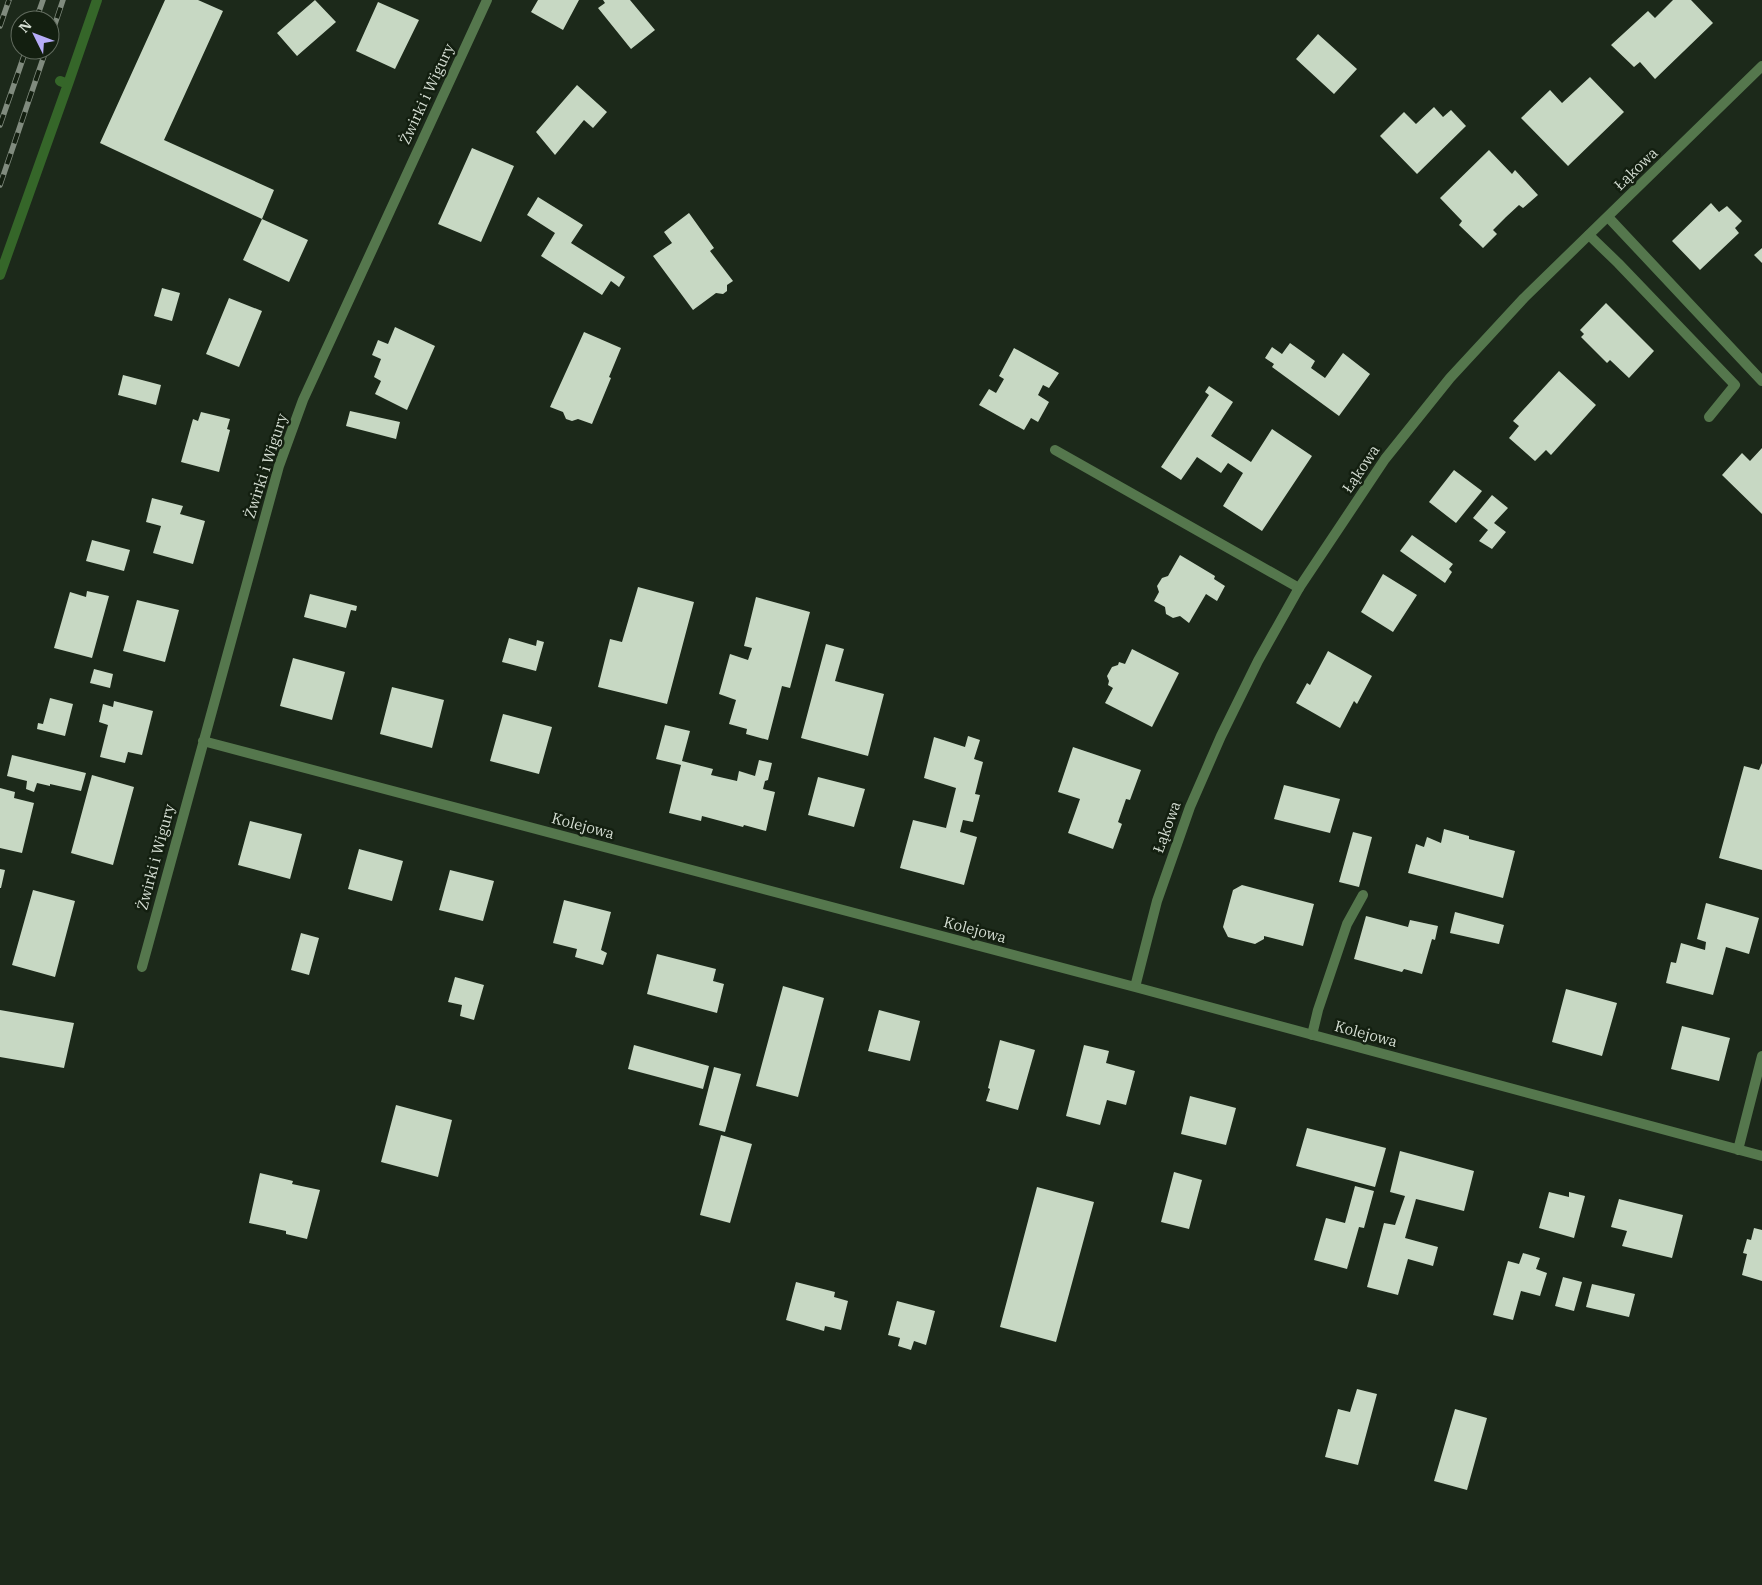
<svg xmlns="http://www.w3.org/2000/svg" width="1762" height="1585" viewBox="0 0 1762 1585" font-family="'IBM Plex Serif',serif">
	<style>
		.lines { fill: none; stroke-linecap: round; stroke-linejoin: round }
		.stream { stroke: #356629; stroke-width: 10 }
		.building { fill: #c7d8c3 }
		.lane { stroke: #55774d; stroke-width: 10 }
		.street { stroke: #55774d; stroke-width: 10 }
		.rail-casing { stroke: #808b7e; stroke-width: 5.5 }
		.rail { stroke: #131f10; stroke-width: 4; stroke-dasharray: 11; stroke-linecap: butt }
		.labels { text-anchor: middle; stroke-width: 5; stroke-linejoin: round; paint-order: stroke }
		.street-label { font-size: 15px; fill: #d5ded3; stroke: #131f10 }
	</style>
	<rect width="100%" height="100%" fill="#1c291a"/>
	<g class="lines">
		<!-- stream -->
		<path class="stream" d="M68,84l29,-84
			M0,275l68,-191 -8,-3"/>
	</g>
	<!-- building -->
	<path class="building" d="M165,0h33l25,11 -59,129 110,50 -12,29 -162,-76z
		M315,0l21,22 -39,34 -20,-23z
		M538,0h41l-16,30 -32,-18z
		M603,0h27l25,30 -24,19 -33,-41 7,-5z
		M1673,0h18l22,23 -58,56 -15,-17 -6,5 -23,-22 37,-34 7,7z
		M378,2l41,18 -24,49 -39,-18z
		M1318,34l39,35 -23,25 -38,-35z
		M1590,77l34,35 -56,54 -47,-48 29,-28 12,13z
		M577,85l30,27 -14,16 -9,-8 -29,35 -19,-23z
		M1434,107l9,10 8,-7 15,16 -49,48 -37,-38 24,-24 12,12z
		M472,148l42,18 -33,76 -43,-18z
		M1489,150l23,24 3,-4 23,25 -15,13 -4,-3 -13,12 -13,13 4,4 -14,14 -24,-23 3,-4 -22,-23z
		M538,197l45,28 -12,18 54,34 -6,10 -8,-6 -9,14 -61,-39 14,-23 -28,-18z
		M1711,203l8,9 8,-6 15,15 -7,7 4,5 -39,37 -28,-29z
		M689,213l25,35 -4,3 23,30 -6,4v6l-4,3 -7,-1 -23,17 -40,-54 19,-13 -8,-11z
		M262,219l46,21 -19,42 -46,-22z
		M1762,248v15l-8,-8z
		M162,288l18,5 -8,28 -18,-5z
		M229,298l33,13 -23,56 -33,-13z
		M1606,303l48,48 -25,27 -19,-18 -3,3 -26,-26 3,-3 -4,-4z
		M395,327l40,19 -28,64 -32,-16 6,-13 -7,-4 7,-18 -9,-4 6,-15 10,4z
		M584,332l37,16 -12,29 2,1 -19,46 -14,-5 -6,2 -6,-2 -3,-7 -13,-5z
		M1290,343l25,18 -4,7 14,10 18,-25 27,21 -31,42 -67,-49 2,-3 -9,-6 7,-11 10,7z
		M1014,348l45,25 -10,15 -6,-3 -5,10 11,7 -11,20 -7,-4 -7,12 -45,-25 10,-16 7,4 8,-14 -5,-3z
		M1559,371l37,34 -45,50 -5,-5 -11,11 -26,-23 10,-12 -6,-5z
		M123,375l38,10 -5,20 -38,-10z
		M1209,386l24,16 -22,34 40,26 21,-33 40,27 -50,75 -39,-25 20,-33 -15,-10 -7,10 -24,-16 -16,23 -20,-13 48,-72 -4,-3z
		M350,411l50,11 -4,17 -50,-13z
		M201,412l29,7 -3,10 3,1 -11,42 -38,-10 12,-43 5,2z
		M1762,448v66l-40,-39 20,-22 8,8z
		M1454,470l28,21 -26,32 -27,-21z
		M1492,495l16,13 -14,15 12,9 -14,17 -13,-8 9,-11 -15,-12z
		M152,498l31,8 -3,8 25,7 -12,43 -40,-11 8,-27 -15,-4z
		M1412,535l41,29 -4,5 3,3 -7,11 -45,-32z
		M92,540l38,10 -6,21 -38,-10z
		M1180,555l35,21 -1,3 11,7 -8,15 -11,-7 -17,29 -9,-7 -7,2 -7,-4 -1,-7 -11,-6 5,-9 -2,-6 5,-8 6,-2z
		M1383,574l34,21 -24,37 -32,-20z
		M638,587l56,15 -27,102 -69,-17 12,-48 12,3z
		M87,591l22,5 -17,62 -38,-10 16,-56 16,5z
		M310,594l47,12 -1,5 -5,-1 -5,18 -42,-11z
		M756,597l54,15 -20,76 -8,-2 -14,54 -22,-6 1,-5 -18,-5 7,-24 -17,-6 11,-40 18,6 4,-12 -8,-2z
		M137,600l42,10 -14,52 -42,-11z
		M509,638l27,8 1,-6 7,2 -8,29 -34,-9z
		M826,644l18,5 -9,32 49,13 -16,62 -67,-18z
		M1132,649l47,24 -27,54 -47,-24 8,-15 -5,-3 1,-4 -2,-5 5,-9 6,-2 1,-3 6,2z
		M1328,651l44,25 -15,28 -3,-3 -14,27 -44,-25 11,-20 3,2z
		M293,658l52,14 -13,48 -52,-14z
		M94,669l19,5 -3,14 -20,-5z
		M392,687l52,13 -12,48 -52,-14z
		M50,698l23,6 -8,32 -28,-7 1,-6 5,1z
		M114,701l39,10 -11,44 -14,-3 -3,11 -25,-6 8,-32 -9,-3 4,-18 10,3z
		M503,714l49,13 -13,47 -49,-13z
		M665,725l25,6 -8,30 31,8 -2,6 26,6 2,-10 16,5 4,-16 13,3 -4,17 -3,1 -2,8 12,3 -9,39 -22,-6 -1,2 -41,-11 -1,5 -32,-8 12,-48 -25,-6z
		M968,736l12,4 -6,19 9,3 -8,32 5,1 -7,27 -10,-2 -3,12 17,5 -13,48 -64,-17 13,-48 33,8 10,-40 -32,-10 10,-41 31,10z
		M1073,747l68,23 -11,30 -4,-1 -8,23 4,2 -9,25 -45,-16 12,-34 -22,-7z
		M12,755l74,18 -5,18 -31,-7v2l-13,-3 -3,9 -8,-3 1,-8 -20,-5z
		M1762,763v107l-43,-12 25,-92 15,4z
		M92,775l42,12 -21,78 -42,-12z
		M818,777l47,12 -11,38 -46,-12z
		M1284,785l56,14 -10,34 -56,-14z
		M0,788l15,4 -1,6 20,5 -12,50 -22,-5z
		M250,821l52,13 -12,45 -52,-14z
		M1444,829l25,7v3l46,12 -12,47 -95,-25 8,-29 8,3 3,-10 14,6z
		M1353,832l19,5 -13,50 -20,-5z
		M359,849l44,12 -11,40 -44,-12z
		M0,869l5,1 -4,18h-1z
		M450,870l44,11 -11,40 -44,-11z
		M1242,885l72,19 -11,42 -39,-10v3l-9,5 -27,-7 -5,-10 10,-37z
		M33,890l42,11 -20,76 -43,-12z
		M564,900l47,12 -10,38 6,3 -4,12 -28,-8 2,-8 -24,-6z
		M1706,903l53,15 -10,36 -23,-7 -13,48 -47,-12 5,-21 5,1 5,-20 24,7 1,-8 -9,-3z
		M1455,912l49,13 -5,19 -49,-11z
		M1366,916l42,11 2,-7 28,6 -3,14 -3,-1 -10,35 -18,-5 -2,3 -48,-13z
		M301,933l18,5 -10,37 -18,-5z
		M657,954l59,15 -3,12 11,3 -7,29 -70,-19z
		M455,977l29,8 -10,35 -14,-4 2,-11 -14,-3z
		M783,986l41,12 -26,99 -42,-11z
		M1566,989l51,14 -15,53 -50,-14z
		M0,1010l74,13 -10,45 -64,-11z
		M879,1010l41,11 -10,40 -42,-10z
		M1682,1026l48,12 -11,43 -48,-12z
		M1000,1040l35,10 -17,60 -32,-9 4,-12 -2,-1z
		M634,1045l75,21 -6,23 -75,-20z
		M1084,1045l25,6 -3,12 29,8 -9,34 -19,-5 -7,25 -34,-9z
		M714,1067l27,7 -16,58 -26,-7z
		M1190,1096l46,12 -10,37 -45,-11z
		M396,1105l56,15 -14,57 -57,-15z
		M1307,1128l79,20 -11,39 -79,-21z
		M721,1135l31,9 -22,79 -30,-8z
		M1400,1151l74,20 -10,40 -48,-12 -11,39 33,9 -5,19 -25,-7 -10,36 -31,-8 17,-64 11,2 10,-29 -15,-4z
		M1174,1172l28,8 -13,49 -28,-7z
		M260,1173l33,8 -1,3 28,6 -13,49 -21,-5v-3l-37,-8z
		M1355,1186l19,5 -10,37 -5,-1 -12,42 -33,-9 12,-42 19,5z
		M1037,1187l57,15 -38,140 -56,-15z
		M1549,1192l20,5v-5l16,4 -11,42 -35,-10z
		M1619,1199l64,16 -11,43 -50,-12 5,-15 -16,-4z
		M1754,1228l8,2v51l-20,-6 5,-21 -4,-1 4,-14 4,1z
		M1523,1253l17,5 -4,11 11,4 -7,23 -19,-5 -8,29 -20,-5 15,-54 11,3z
		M1563,1277l19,5 -8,29 -19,-5z
		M796,1282l39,10 -1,5 14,4 -7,29 -16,-4 -1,5 -38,-11z
		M1592,1284l43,10 -6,23 -43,-10z
		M897,1301l38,10 -9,34 -12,-4 -3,9 -13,-4 2,-8 -12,-3z
		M1357,1389l20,5 -19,71 -33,-8 13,-48 12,3z
		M1455,1409l32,9 -20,72 -33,-9z"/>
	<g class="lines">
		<!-- lane -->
		<path class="lane" d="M1608,217l154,164
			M1589,235l29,28 117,122 -26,32
			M1055,450l244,138
			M1312,1035l6,-25 29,-86 16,-29"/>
		<!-- street -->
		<path class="street" d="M203,741l932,246 627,169
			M142,967l137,-501 24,-66 184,-400
			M1135,987l22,-86 33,-94 31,-71 37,-75 41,-73 86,-129 65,-81 74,-80 238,-232
			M1738,1150l24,-94"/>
		<!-- rail casing -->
		<g class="rail-casing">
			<path id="rail" d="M36,20l7,-20
				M0,26l9,-26
				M50,39l13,-39
				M0,125l26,-75
				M0,185l46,-135"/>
		</g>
		<!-- rail -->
		<use href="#rail" class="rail"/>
	</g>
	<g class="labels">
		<!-- street labels -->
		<g class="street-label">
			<text transform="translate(427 94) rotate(-65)" y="5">Żwirki i Wigury</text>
			<text transform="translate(1636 169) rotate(-44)" y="5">Łąkowa</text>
			<text transform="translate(266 466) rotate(-72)" y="5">Żwirki i Wigury</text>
			<text transform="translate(1361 469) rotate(-56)" y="5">Łąkowa</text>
			<text transform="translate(583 826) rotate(15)" y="5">Kolejowa</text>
			<text transform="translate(1167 827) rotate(-70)" y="5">Łąkowa</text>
			<text transform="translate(156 857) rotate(-75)" y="5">Żwirki i Wigury</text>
			<text transform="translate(975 930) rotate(15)" y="5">Kolejowa</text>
			<text transform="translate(1366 1034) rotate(15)" y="5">Kolejowa</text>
		</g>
	</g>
	<!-- north arrow -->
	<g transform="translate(35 35) rotate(312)"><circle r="24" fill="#131f10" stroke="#616b5e"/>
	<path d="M0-4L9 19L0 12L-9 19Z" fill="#b6acf8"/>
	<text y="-8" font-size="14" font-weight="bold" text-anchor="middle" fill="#d5ded3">N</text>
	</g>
</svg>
